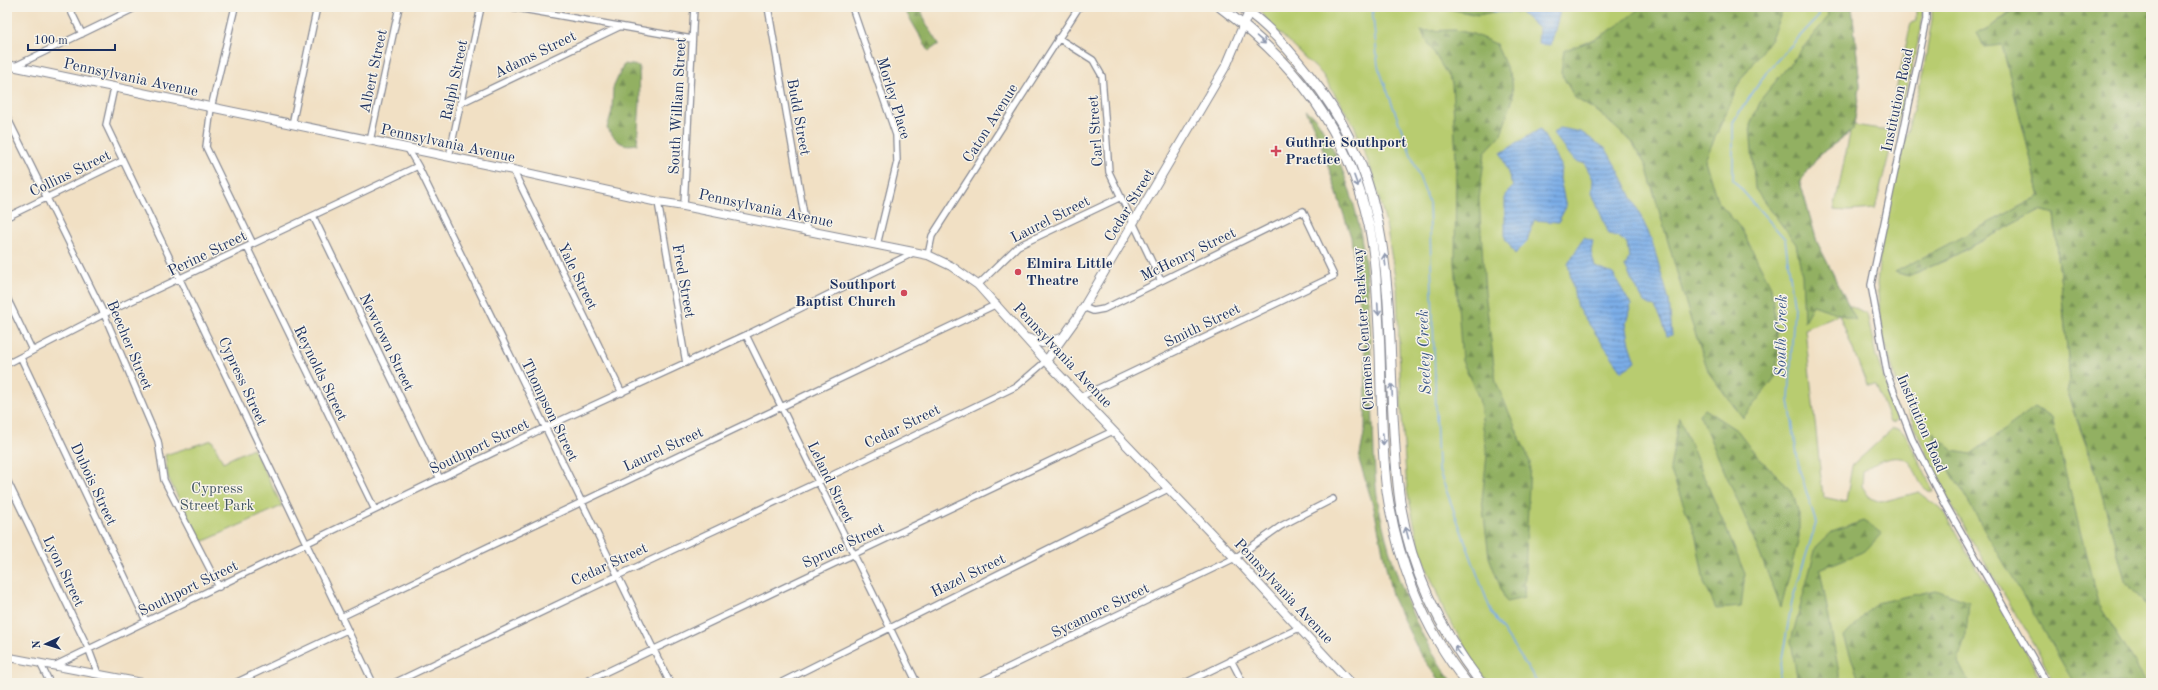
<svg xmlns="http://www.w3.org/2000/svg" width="2158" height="690" viewBox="0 0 2158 690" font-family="'Old Standard TT',serif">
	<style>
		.green { fill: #b8cc70; stroke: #6a7e67 }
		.forest { fill: url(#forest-firs); stroke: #567060 }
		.water { fill: url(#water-rules); stroke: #4b6ea2 }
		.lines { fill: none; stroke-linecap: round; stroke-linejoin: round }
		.stream { stroke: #7bade7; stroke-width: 1.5 }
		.minor-casing { stroke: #868891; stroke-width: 8 }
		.tertiary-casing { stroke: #868891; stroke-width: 9 }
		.secondary-casing { stroke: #868891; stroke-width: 10 }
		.primary-casing { stroke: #868891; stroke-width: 11 }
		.minor { stroke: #fff; stroke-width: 5.5 }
		.tertiary { stroke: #fff; stroke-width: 7 }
		.secondary { stroke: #fff; stroke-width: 8 }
		.primary { stroke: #fff; stroke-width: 9 }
		.oneway { stroke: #8d97ae }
		.poi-dot { fill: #d1495b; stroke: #f7f3e8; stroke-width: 1.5 }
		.labels { text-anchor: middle; stroke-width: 3; stroke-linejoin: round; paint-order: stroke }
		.street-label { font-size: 15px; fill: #1b2f5e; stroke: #f7f3e8 }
		.poi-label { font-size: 15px; font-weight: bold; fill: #1b2f5e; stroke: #f7f3e8; text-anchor: start }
		.park-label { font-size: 15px; fill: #425662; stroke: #f7f3e8 }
		.water-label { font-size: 16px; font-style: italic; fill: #385587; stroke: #f7f3e8 }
	</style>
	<defs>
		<pattern id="forest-firs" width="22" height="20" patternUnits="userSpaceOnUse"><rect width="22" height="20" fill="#92b062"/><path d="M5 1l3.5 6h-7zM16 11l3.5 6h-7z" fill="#769054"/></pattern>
		<pattern id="water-rules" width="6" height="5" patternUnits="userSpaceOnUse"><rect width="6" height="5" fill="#7bade7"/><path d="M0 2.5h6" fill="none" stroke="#648dbe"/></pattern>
	</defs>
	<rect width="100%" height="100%" fill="#f7f3e8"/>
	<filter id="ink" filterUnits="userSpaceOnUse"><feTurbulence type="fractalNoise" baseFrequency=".025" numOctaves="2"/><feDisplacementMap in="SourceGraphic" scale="8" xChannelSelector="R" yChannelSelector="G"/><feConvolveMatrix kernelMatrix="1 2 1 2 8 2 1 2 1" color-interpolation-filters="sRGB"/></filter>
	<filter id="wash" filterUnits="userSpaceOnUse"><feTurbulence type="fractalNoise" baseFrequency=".012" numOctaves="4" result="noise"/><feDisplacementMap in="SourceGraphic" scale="16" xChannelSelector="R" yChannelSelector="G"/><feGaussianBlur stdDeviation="0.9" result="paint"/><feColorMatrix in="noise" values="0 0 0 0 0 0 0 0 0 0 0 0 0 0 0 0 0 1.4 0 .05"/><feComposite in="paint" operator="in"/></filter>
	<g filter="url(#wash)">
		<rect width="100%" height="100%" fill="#f1e0c4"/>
		<!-- green -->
		<path class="green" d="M1261,7h591l8,79 -6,39 33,5 24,-107 5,-2v-12h7l-2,22 -46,178 -27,2 -14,-1 16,-77 -30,21 -20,28 17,60 31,62 19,10 9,42 22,61 -3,5 -5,1 -14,-38h-9l-28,-71 -34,15 18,168 23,5 6,-36 40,-37h7l7,6 28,57c-15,-1 -16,-18 -23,-28 -10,-14 -39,-2 -48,8l-1,14 8,12 11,4 38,-10 25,19 22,40 40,64 37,68h-553l-10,-11 -35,-59 -25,-62 -13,-61 -6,-88 -4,-113 -11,-65 -14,-52 -18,-47 -32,-51 -55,-53 -6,-10z
			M1932,7h81v2l-25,20 -10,3 24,12 38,152 -144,76 12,4 36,-15 96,-51 14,4 16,165 -3,14 76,208 8,10v72h-97l-22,-43 -61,-100 -36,-66 -36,-84 -17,-57 -5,-49 6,-63 40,-148 9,-54z
			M212,440l11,22 30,-14 29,58 -82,37 -32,-66 -3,-22z"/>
		<!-- forest -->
		<path class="forest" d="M903,7h17l6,16 13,21 -10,7z
			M1440,7h53v5l-15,3z
			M1641,7h143l-13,31 -30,41 -36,81 12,40 25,30 29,57 7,59 -2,30 -33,42 -34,-45 -18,-52 -45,-155 -14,-24 -34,-30 -23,-14 -14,-25 3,-23c33,-9 51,-21 77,-43z
			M1827,7h25l8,79 -7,44 -33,24 -20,28 17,60 39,78 -43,-15 -9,16 -2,-46 -6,-31 -41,-55 -5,-64 12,-27 66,-81z
			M2013,7h138v604l-26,-30 -31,-116 -27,-73 3,-13 -16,-165 -14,-4 -96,51 -36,15 -13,-4 145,-76 -38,-151 -18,2 -7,-15 11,-3 25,-19z
			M1456,30l17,4 23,10 16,36 1,18 -12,37 -16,17 -6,47 6,93 11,90 34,80 -6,136 -18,4 -17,-45 -7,-57 5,-45 -8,-57 -17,-37 -7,-98 1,-105 -4,-75 -31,-52z
			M624,64l15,2 1,36 -3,42c-17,3 -20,-3 -30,-16l5,-17 1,-23z
			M1306,110c14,9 18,23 26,37 43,84 37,184 41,277 1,25 1,53 5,78 11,59 37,135 76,181h-12l-22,-29 -28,-58 -18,-88 -15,-48 6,-32 1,-67 -15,-124 -31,-96z
			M2035,407l17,11 46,185 49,80h-73l-139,-238 -2,-12 21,18 17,3z
			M1704,409l34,22 19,25 24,23 12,15 6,20v23l-18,70 -34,-85 -48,-108z
			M1679,417l66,157 -4,33 -25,2 -12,-27 -8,-45 -26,-68z
			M1863,521l19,12 -17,18 -45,18 19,104 4,10h-45l-7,-42 25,-94 16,-15z
			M1936,590l33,12 -3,32 -8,28 11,21h-109l-16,-46 32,-34z"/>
		<!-- water -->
		<path class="water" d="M1493,7h68l-10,38 -13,-1 1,-15 -19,-17h-27z
			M1559,128l22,4 25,17 17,30 28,59 18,62 3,35 -5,1 -5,-16 -7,-13 -11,-5 -19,-35 4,-9 -2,-15 -10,-7 -8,-2 -17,-41 1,-14 -8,-15 -11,-4 -21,-27z
			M1540,129l21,36 -1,14 6,28 -8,15 -24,-2 -7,22 -12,12 -10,-16v-43l8,-8 -12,-34z
			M1584,237l9,4 -2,11 4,15 18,7 18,31 -5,18 4,21 6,18 -14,9 -45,-64 -9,-43z"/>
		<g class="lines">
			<!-- stream -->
			<path class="stream" d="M1372,7l6,59 51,137 9,265 54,146 46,69
				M1778,683l14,-82 24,-78 -17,-55 -10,-68 5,-94 -9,-67 -52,-59v-58l35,-52 51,-54v-9"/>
		</g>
	</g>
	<g filter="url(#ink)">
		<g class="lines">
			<!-- minor casing -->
			<g class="minor-casing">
				<path id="minor" d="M69,7l13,27
					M235,7l-24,101 -5,39 47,97
					M511,7l181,32
					M768,7l39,225
					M852,7l44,128 1,27 -20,83
					M1927,7v12l-56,266 16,88 25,66 31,61 104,183
					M1058,38l35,22 9,16 7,96 52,109
					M7,70l130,-63
					M114,88l-8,37 267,558
					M461,103l158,-76
					M7,117l97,197 54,127 6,39 55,107
					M292,125l25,-118
					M370,141l29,-134
					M408,149l10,17 252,517
					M449,157l32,-150
					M513,170l109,223
					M658,202l28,161
					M684,206l10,-199
					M313,216l127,263
					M7,217l115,-56
					M247,247l128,263
					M928,255l4,-19 147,-229
					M978,285l40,-39 103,-49
					M7,298l25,52
					M746,335l171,348
					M21,358l125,263
					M7,364l97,-50 314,-148
					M1082,396l252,-120 -31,-65 -199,98 -11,2 -10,-4
					M7,480l82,170 9,24
					M341,617l656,-313
					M1231,660l12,23
					M40,663l10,20
					M54,666l492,-239 200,-92 169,-83
					M235,683l112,-53
					M394,683l223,-107 201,-94 199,-96 29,-25
					M583,683l530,-252
					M780,683l388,-194
					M976,683l259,-125 46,-32 52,-27
					M1185,683l114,-55"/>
			</g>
			<!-- tertiary casing -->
			<g class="tertiary-casing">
				<path id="tertiary" d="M7,657l138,26"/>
			</g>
			<!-- secondary casing -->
			<g class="secondary-casing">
				<path id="secondary" d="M7,65l506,105 145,32 26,4 244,49 23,11 27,19 68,76 186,194 118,128
					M1027,338l15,5 20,-5
					M1046,361l33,-46 148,-251 24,-57"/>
			</g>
			<!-- primary casing -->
			<g class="primary-casing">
				<path id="primary" d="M1220,7c76,56 128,124 149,218 7,34 8,69 10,104 3,54 1,109 8,162 10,68 36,138 80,192
					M1241,7c26,16 49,44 68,68 85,105 78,214 84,340 2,31 3,62 8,93 11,65 40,123 80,175"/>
			</g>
			<!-- minor -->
			<use href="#minor" class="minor"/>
			<!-- tertiary -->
			<use href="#tertiary" class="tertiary"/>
			<!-- secondary -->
			<use href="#secondary" class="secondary"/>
			<!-- primary -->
			<use href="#primary" class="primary"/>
		</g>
		<!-- one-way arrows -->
		<defs><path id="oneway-shaft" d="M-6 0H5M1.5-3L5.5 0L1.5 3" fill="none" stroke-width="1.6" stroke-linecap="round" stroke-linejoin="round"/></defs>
		<g class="oneway">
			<use href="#oneway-shaft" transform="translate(1261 40) rotate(41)"/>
			<use href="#oneway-shaft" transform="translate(1356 181) rotate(70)"/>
			<use href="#oneway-shaft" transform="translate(1385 260) rotate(-97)"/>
			<use href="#oneway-shaft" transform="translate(1378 309) rotate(87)"/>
			<use href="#oneway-shaft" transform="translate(1392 390) rotate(-93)"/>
			<use href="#oneway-shaft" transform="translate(1383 439) rotate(88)"/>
			<use href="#oneway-shaft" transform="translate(1407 533) rotate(-105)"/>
			<use href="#oneway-shaft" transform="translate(1458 651) rotate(-125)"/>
		</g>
	</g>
	<!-- markers -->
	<g class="poi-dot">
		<path d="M1274 145h4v4h4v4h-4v4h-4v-4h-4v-4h4z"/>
		<circle cx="1018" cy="272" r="4"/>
		<circle cx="904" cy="293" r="4"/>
	</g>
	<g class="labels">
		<!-- street labels -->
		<g class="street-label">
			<text transform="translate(535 54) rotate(-26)" y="5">Adams Street</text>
			<text transform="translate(373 71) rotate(-78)" y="5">Albert Street</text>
			<text transform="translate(131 77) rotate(12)" y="5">Pennsylvania Avenue</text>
			<text transform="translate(454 80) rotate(-78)" y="5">Ralph Street</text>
			<text transform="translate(894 98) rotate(73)" y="5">Morley Place</text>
			<text transform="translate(1897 100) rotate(-78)" y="5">Institution Road</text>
			<text transform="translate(677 106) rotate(-87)" y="5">South William Street</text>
			<text transform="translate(799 117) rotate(80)" y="5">Budd Street</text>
			<text transform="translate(990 123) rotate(-58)" y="5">Caton Avenue</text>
			<text transform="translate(1095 131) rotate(-94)" y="5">Carl Street</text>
			<text transform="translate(448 143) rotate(12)" y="5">Pennsylvania Avenue</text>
			<text transform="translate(70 173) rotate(-26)" y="5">Collins Street</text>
			<text transform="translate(1129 205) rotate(-59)" y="5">Cedar Street</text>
			<text transform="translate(766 208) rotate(12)" y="5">Pennsylvania Avenue</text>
			<text transform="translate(1050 219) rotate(-27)" y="5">Laurel Street</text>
			<text transform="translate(207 253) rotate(-26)" y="5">Perine Street</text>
			<text transform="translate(1188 254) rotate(-26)" y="5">McHenry Street</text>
			<text transform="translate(578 276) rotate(64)" y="5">Yale Street</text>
			<text transform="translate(684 281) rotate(80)" y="5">Fred Street</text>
			<text transform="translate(1202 325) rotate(-26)" y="5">Smith Street</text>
			<text transform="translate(1363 329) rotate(-94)" y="5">Clemens Center Parkway</text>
			<text transform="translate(387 342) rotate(64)" y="5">Newtown Street</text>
			<text transform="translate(130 345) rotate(67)" y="5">Beecher Street</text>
			<text transform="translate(1063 355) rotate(47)" y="5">Pennsylvania Avenue</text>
			<text transform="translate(321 373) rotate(64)" y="5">Reynolds Street</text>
			<text transform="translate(243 381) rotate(65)" y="5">Cypress Street</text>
			<text transform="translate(550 410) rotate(64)" y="5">Thompson Street</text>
			<text transform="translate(1922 423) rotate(67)" y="5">Institution Road</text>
			<text transform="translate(902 426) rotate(-26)" y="5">Cedar Street</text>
			<text transform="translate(479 446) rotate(-26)" y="5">Southport Street</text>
			<text transform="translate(663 449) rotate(-25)" y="5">Laurel Street</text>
			<text transform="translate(831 482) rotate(64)" y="5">Leland Street</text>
			<text transform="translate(94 484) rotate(65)" y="5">Dubois Street</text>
			<text transform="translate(843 545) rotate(-25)" y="5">Spruce Street</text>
			<text transform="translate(609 564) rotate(-25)" y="5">Cedar Street</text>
			<text transform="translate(64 571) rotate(64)" y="5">Lyon Street</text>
			<text transform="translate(968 575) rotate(-26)" y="5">Hazel Street</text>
			<text transform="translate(188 588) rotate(-26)" y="5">Southport Street</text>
			<text transform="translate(1284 591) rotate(47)" y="5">Pennsylvania Avenue</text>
			<text transform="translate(1100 610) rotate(-26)" y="5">Sycamore Street</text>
		</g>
		<!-- poi labels -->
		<g class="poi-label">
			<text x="1285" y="147">Guthrie Southport<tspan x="1285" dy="17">Practice</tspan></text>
			<text x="1026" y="268">Elmira Little<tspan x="1026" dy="17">Theatre</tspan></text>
			<text x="896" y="289" text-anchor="end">Southport<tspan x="896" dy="17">Baptist Church</tspan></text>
		</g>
		<!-- park labels -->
		<g class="park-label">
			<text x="217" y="493">Cypress<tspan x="217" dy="17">Street Park</tspan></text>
		</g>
		<!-- water labels -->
		<g class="water-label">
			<text transform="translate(1780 336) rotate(-89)" y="6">South Creek</text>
			<text transform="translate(1423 352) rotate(-92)" y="6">Seeley Creek</text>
		</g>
	</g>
	<!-- margin -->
	<rect width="2158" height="690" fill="none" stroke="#f7f3e8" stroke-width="24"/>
	<!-- north arrow -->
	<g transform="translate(46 644) rotate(266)" stroke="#f7f3e8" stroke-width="3" paint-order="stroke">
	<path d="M0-3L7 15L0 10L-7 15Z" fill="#1b2f5e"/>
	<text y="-6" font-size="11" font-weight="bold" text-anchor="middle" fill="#1b2f5e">N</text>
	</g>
	<!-- scale -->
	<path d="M28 44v6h87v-6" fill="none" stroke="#1b2f5e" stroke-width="2"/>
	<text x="34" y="44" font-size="12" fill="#1b2f5e" stroke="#f7f3e8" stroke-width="3" paint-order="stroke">100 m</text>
</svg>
